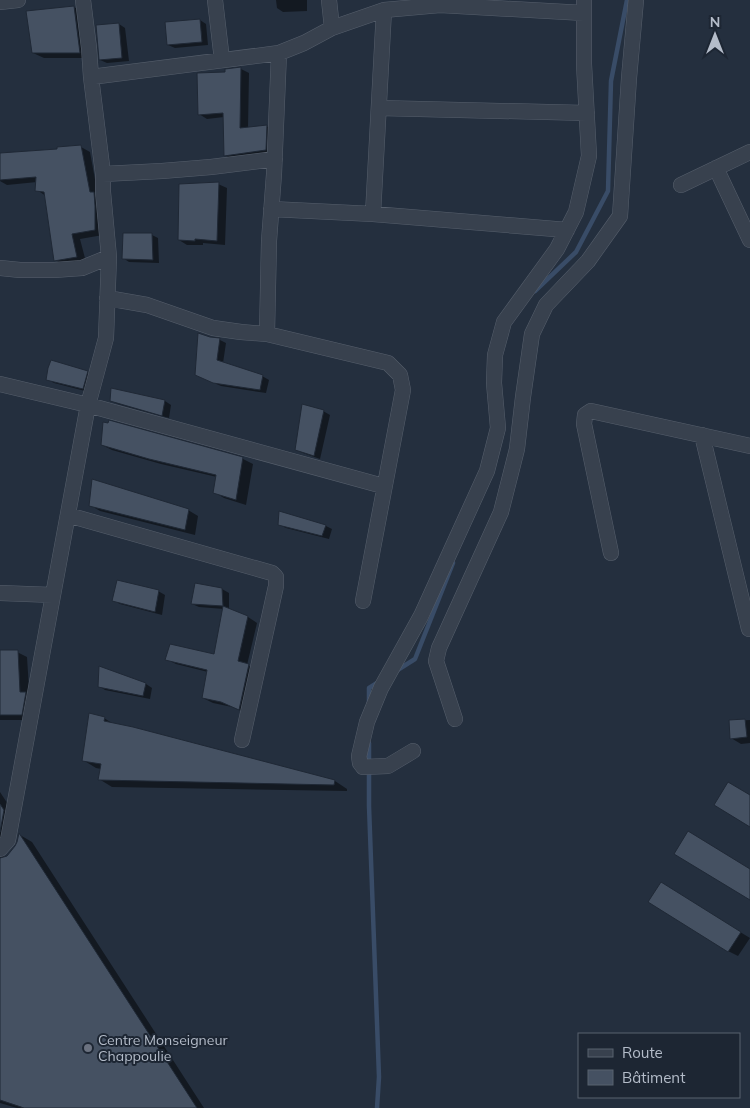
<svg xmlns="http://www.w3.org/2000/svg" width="750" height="1108" viewBox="0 0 750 1108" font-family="Mulish,sans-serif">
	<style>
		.shadow { fill: #0007 }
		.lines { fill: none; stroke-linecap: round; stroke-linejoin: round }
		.stream { stroke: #394c67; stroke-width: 4.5 }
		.building { fill: #455162; stroke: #1f2835 }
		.minor-casing { stroke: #565f6c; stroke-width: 16 }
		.minor { stroke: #38414e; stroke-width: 15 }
		.worship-dot { fill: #6b7280; stroke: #1d2633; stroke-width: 2 }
		.labels { text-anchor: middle; stroke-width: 4; stroke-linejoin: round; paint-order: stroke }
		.poi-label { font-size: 14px; fill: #b4bcc9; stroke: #1d2633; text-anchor: start }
	</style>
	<rect width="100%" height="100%" fill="#242f3e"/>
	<!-- shadow -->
	<path class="shadow" d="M276,0h31v11l-24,1 -6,-4z
		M74,7l10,6 5,45h-45l-11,-5z
		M200,20l6,4 2,21 -33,3 -7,-3z
		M119,24l6,4 4,33 -22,2 -7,-3z
		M241,69l8,4 -1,55 18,-2 8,4 -1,24 -40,6 -8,-5 -1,-38 -17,2 -8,-5 28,-40v-4z
		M81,147l9,5 8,44 5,39 -23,4 6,23 -22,3 -9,-5 -9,-64 -9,-6v-8l-30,3 -7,-4v-27l59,-4z
		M218,184l9,4 -2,57 -22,-2v2h-16l-8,-5z
		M152,235l6,3 1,25 -30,-1 -6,-4z
		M210,338l10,2 6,3 -3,20 39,13 7,4 -3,13 -45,-7 -18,-8z
		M87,372l6,4 -4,16 -35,-9 -7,-4z
		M112,401h53l6,4 -2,13 -51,-14z
		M323,411l7,4 -10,44 -17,-6 -7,-3z
		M110,422l133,37 10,5 -7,41 -22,-7 -10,-6 3,-15 -56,-13 -49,-14 -10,-5z
		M90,505l98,5 10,6 -3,19 -95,-24z
		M281,512l45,14 6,3 -3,10 -43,-11 -6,-3z
		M222,589l7,4v17l19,7 9,6 -10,42 11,6 -10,43 -16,-7 -19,-4 -10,-5 5,-26 -32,-8 -10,-5 49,-4 9,-46 -25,-2 -7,-3z
		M158,591l7,4 -3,20 -42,-11 -7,-4z
		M0,651l17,1 10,5 4,63h-31z
		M100,668l46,16 6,4 -2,11 -45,-9 -6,-4z
		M104,718l11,7 220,56 12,8v2l-235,-4 -13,-8 2,-10 -5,-1 -13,-8z
		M750,720v23l-9,1 -10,-6 -1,-17z
		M0,792l17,26 -13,36v4l4,-2 8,-10 4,-11 12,7 172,266h-187l-17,-5z
		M671,890l79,48 -12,18 -10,-5z"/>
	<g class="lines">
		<!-- stream -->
		<path class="stream" d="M535,291l41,-39 32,-61 3,-110 16,-81
			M396,671l19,-12 38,-96
			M369,703v-15l8,-5
			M369,743v63l10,271 -2,31"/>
	</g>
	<!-- building -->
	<path class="building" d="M74,6l6,47h-48l-6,-42z
		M200,19l2,23 -35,3 -2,-23z
		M119,23l3,35 -23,2 -3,-35z
		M241,67l-1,61 27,-3 -1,25 -42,6 -1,-43 -25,2 -1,-42 28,-1v-3z
		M81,145l9,47h4l1,14v24l-23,4 5,23 -23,4 -10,-69 -9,-1 1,-14 -36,3v-27l57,-4v-2z
		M219,182l-2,59 -22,-2v2l-17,-1 1,-56z
		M123,233h29l1,27 -31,-1z
		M198,333l12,4 10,1 -3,22 46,15 -3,15 -47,-7 -18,-8z
		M51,360l37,11 -5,18 -37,-9 2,-12z
		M111,388l54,12 -3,16 -52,-15z
		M302,404l22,6 -10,46 -19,-6z
		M109,420l134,37 -7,43 -23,-7 3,-18 -67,-16 -48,-14 2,-23 5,1z
		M92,479l97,30 -4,21 -96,-24z
		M279,511l47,14 -4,11 -44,-11z
		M117,580l42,10 -4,22 -43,-11z
		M195,583l27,5 1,18 -32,-2z
		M223,606l25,10 -10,45 11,3 -10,46 -18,-8 -19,-4 5,-28 -42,-10 5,-16 44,10z
		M0,650h18l2,42h6l-4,23h-22z
		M99,666l47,17 -3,13 -45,-9z
		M89,713l16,4 -1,4 29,6 202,53 -1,5 -236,-5 3,-16 -19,-3z
		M745,719l2,18 -17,2 -1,-19z
		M728,782l22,13v32l-36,-22z
		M0,804l4,6 -4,22z
		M688,831l62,38v31l-76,-46z
		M19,833l178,275h-173l-24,-8v-242l7,-2 8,-10 2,-4z
		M661,882l80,50 -13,20 -80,-50z"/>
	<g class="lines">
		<!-- minor casing -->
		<g class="minor-casing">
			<path id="minor" d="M215,0l7,60
				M329,0l3,28
				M0,2l18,-2
				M91,77l188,-24 25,-10 28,-15 52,-18 56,-5 144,8
				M379,108l208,5
				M716,168l34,72
				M103,174l59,-3 49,-4 64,-8
				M681,185l69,-33
				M271,209l102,5 194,16
				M373,214l11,-204
				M0,268l20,2h34l28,-2 27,-11
				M107,298l40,7 66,23 28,4 26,2 121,29 12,12 3,15 -40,211
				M267,334l2,-93 5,-67 5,-121
				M0,384l88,21 295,81
				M702,435l47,194
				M68,515l204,58 4,4v9l-34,154
				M611,553l-27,-129 1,-9 6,-4 159,35
				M0,593l53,2
				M455,719l-19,-58 3,-13 62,-136 16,-63 6,-52 9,-63 14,-29 42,-44 32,-45 9,-138 7,-78
				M413,751l-25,15 -25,1 -3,-4 -1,-7 8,-34 14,-34 40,-72 66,-145 11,-43 -4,-45 1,-28 9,-33 53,-73 19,-37 13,-56 -5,-92v-64
				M0,849l8,-9 80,-435 18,-67 3,-81 -6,-65v-18l-12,-97 -2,-29 -6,-48"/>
		</g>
		<!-- minor -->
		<use href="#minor" class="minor"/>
	</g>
	<!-- markers -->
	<circle class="worship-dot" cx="88" cy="1048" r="5"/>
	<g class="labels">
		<!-- poi labels -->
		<g class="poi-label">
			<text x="98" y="1045">Centre Monseigneur<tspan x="98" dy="16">Chappoulie</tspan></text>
		</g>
	</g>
	<!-- legend -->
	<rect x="578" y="1033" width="162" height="65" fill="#1d2633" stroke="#59626f"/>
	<rect x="588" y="1049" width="25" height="8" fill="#38414e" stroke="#59626f"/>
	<text x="622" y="1058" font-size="15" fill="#b4bcc9">Route</text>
	<rect x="588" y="1070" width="25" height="15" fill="#455162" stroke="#59626f"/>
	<text x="622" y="1083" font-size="15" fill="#b4bcc9">Bâtiment</text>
	<!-- north arrow -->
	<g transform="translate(715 35)" stroke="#1d2633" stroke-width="4" paint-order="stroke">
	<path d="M0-4L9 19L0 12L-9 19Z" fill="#b4bcc9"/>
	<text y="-8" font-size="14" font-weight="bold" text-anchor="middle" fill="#b4bcc9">N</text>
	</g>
</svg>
